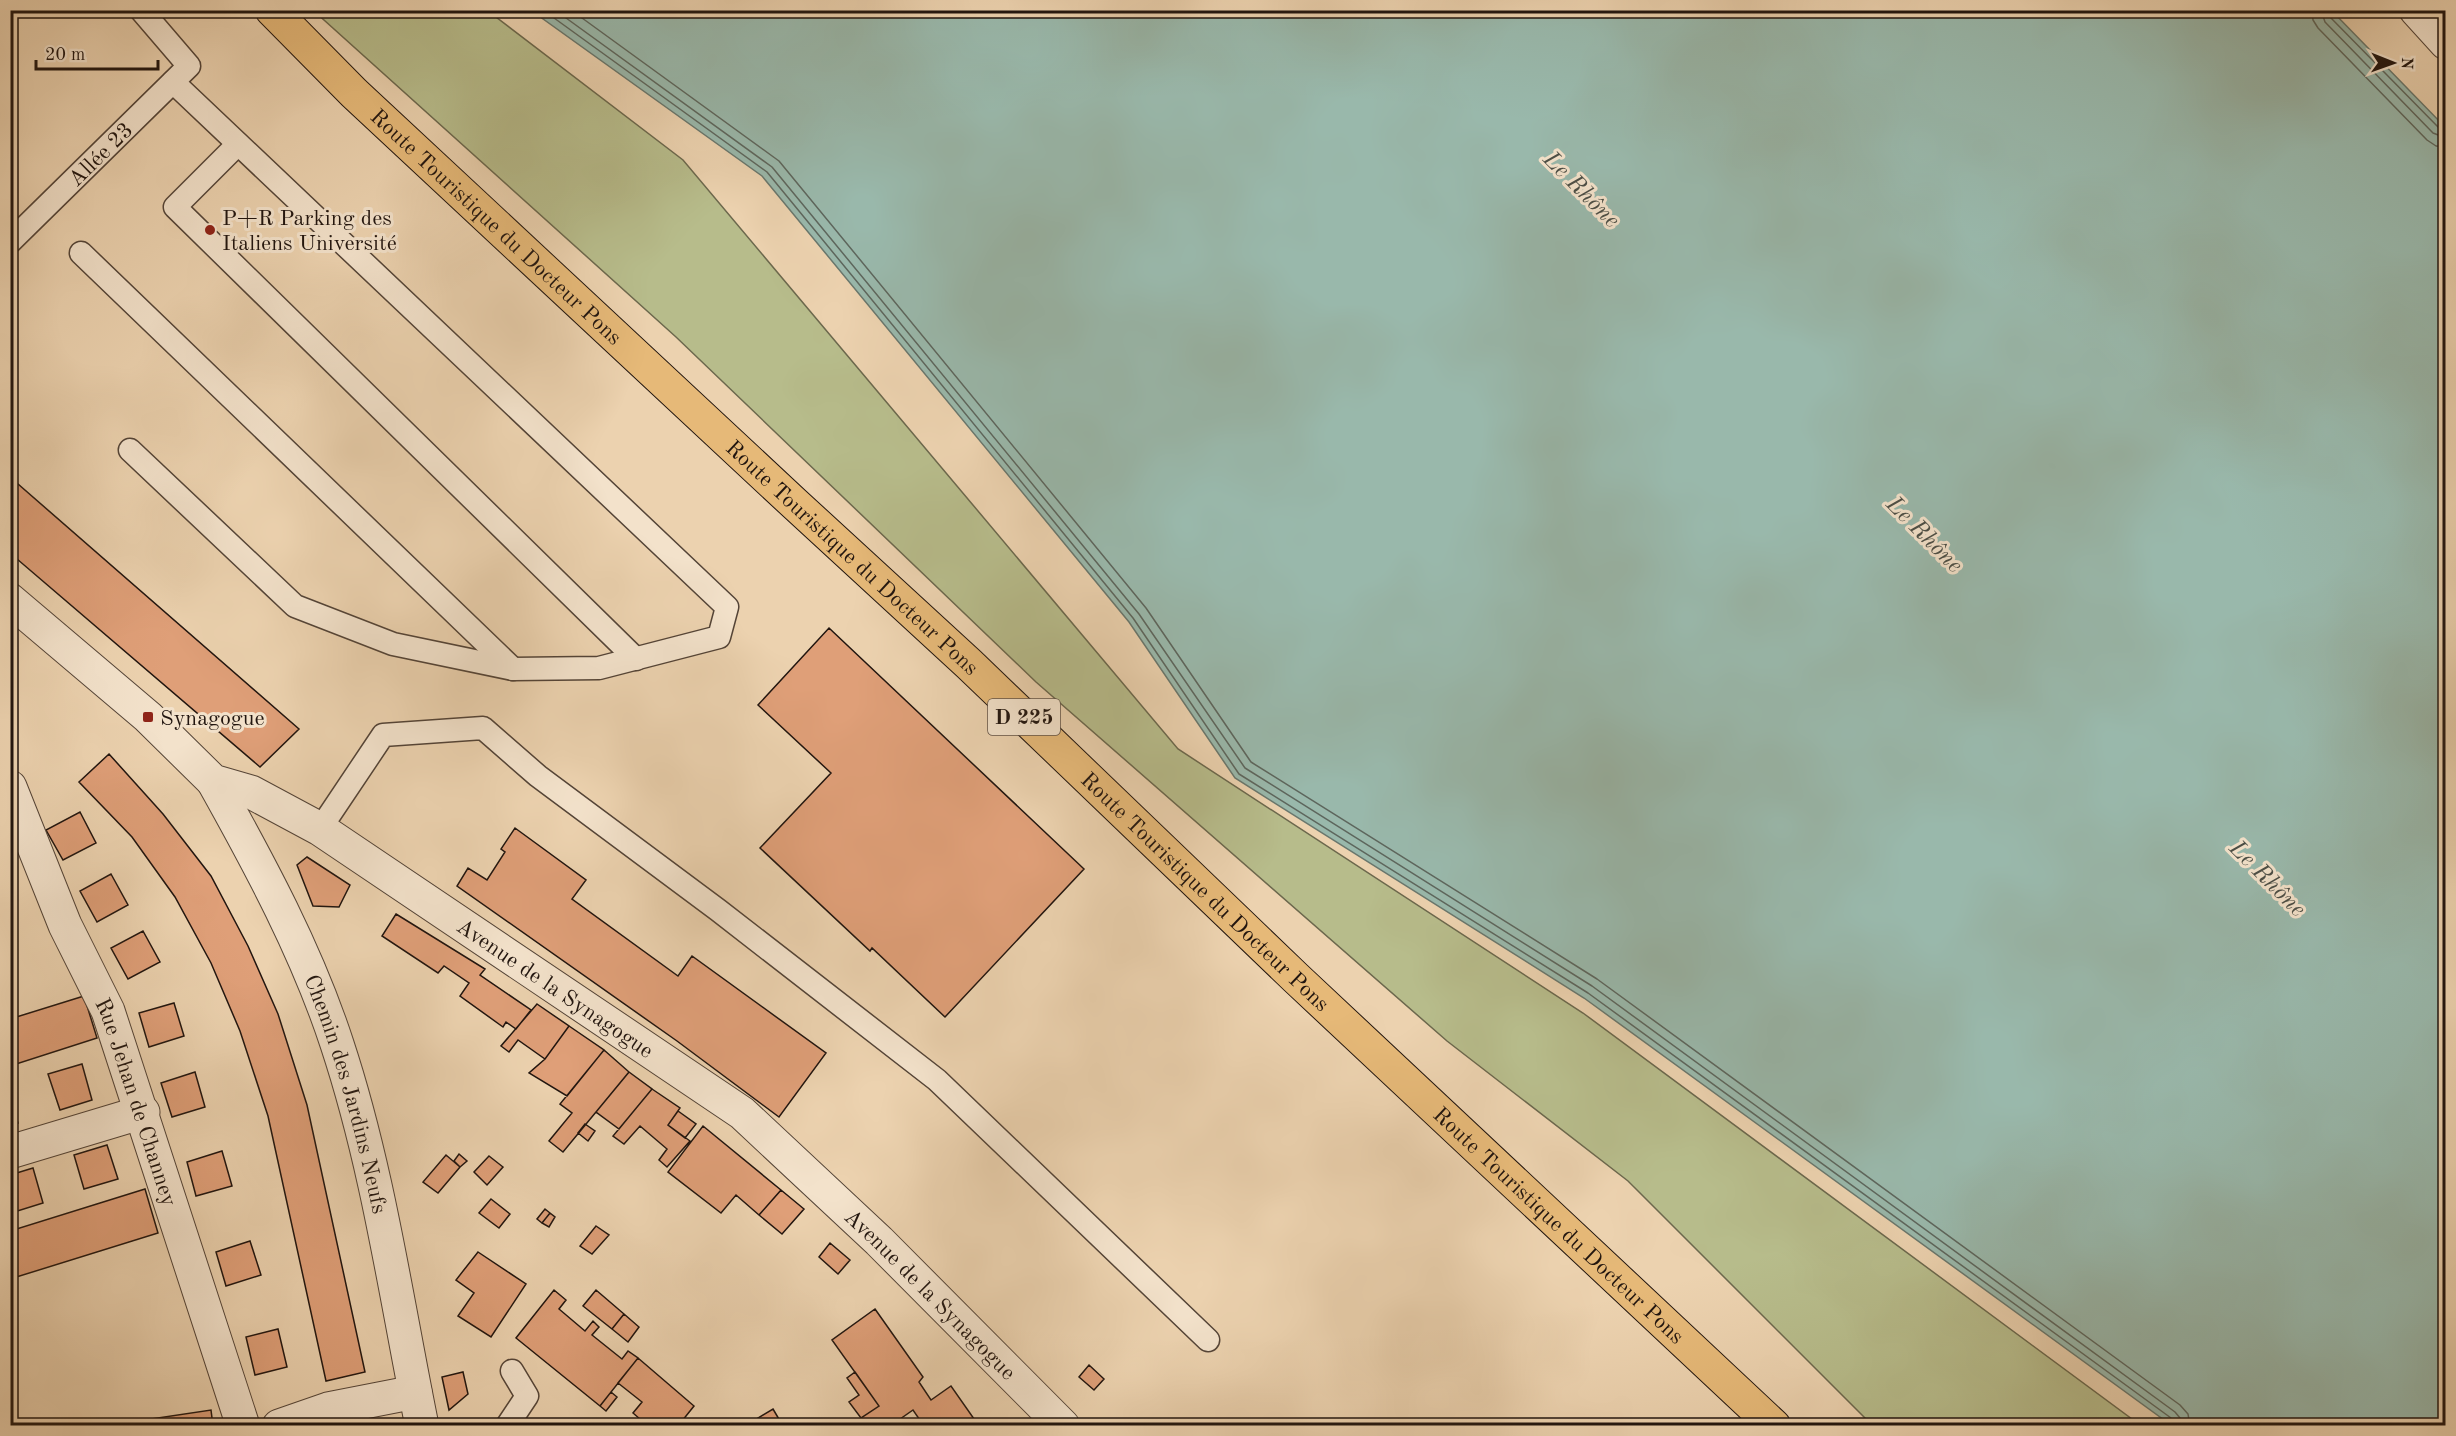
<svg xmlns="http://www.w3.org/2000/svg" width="2456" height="1436" viewBox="0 0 2456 1436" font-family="'Old Standard TT',serif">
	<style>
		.green { fill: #b7bc8b; stroke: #6c684d; stroke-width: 1.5 }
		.water { fill: #99b8ab; stroke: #69776d; stroke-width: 1.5 }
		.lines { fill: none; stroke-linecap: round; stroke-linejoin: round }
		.shore { stroke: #5d665d; stroke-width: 1.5 }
		.building { fill: #df9f78; stroke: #21150f; stroke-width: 1.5 }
		.lane-casing { stroke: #544437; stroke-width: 25 }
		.street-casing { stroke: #544437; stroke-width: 35 }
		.highway-casing { stroke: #21150f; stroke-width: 35 }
		.lane { stroke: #f3e2cb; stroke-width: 22 }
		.street { stroke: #f3e2cb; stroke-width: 33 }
		.highway { stroke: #e6b978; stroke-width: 33 }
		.poi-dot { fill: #8f2418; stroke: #f3e2cb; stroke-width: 2 }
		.labels { text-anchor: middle; stroke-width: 6; stroke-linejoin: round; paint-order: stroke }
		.shield { fill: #f3e2cb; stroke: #605247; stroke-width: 1.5 }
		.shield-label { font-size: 21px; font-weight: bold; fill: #21150f }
		.street-label { font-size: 22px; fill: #21150f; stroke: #f3e2cb }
		.poi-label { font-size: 22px; fill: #21150f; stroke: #f3e2cb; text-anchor: start }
		.water-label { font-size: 24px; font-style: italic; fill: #4b4e46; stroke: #f3e2cb }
	</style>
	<rect width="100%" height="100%" fill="#ecd2af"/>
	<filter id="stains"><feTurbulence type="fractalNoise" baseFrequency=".00333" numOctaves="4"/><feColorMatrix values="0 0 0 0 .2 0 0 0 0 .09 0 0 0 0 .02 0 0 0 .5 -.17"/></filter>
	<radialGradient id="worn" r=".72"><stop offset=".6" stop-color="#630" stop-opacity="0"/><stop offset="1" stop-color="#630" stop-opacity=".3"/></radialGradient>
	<!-- green -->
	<path class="green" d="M314,11h174l195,149 495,589 405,264 557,412h-268l-244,-244 -181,-140 -411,-359 -360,-345z"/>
	<!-- water -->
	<path class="water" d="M532,11h1800l113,116v1298h-274l-587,-427 -349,-220 -106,-156 -367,-446z"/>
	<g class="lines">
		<!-- shore -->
		<path class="shore" d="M543,10l224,162 366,446 106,156 349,219 583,425 3,8
			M555,10l217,157 367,447 106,154 347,218 583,426 5,6 1,8
			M571,10l208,151 367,447 105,154 346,217 583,426 8,9 2,12
			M2312,10l1,10 5,8 109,112 9,6 10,1
			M2321,10l4,12 108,111 13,5
			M2328,10l2,7 109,111 7,2"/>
	</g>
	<!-- building -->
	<path class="building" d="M10,477l289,252 -39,38 -250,-214z
		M829,628l255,241 -139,148 -73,-69 -2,3 -110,-103 71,-75 -73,-68z
		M109,754l54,60 48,62 37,70 30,68 29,91 58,267 -39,9 -58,-265 -28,-85 -29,-68 -36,-66 -43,-60 -53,-55z
		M80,812l16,31 -33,17 -17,-30z
		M515,828l71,52 -14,19 106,77 14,-20 134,97 -47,64 -102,-76 -220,-155 11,-18 19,12 18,-28 -4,-3z
		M307,857l43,28 -11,22 -26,-1 -16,-41z
		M111,874l17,31 -31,17 -17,-31z
		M396,914l89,55 -5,6 51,35 -15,19 -10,-7 -3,5 -43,-31 9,-13 -25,-17 -6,7 -56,-37z
		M143,931l17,31 -32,17 -17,-31z
		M84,996l13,42 -87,28v-47z
		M174,1003l10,33 -35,11 -10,-34z
		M537,1004l32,22 -24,33 -27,-19 -9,12 -8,-6z
		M569,1026l35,24 -37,46 -38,-23 16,-14z
		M604,1050l25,22 -66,80 -14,-11 23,-28 -12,-9z
		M82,1064l10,36 -32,10 -12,-36z
		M195,1072l10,35 -33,10 -11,-34z
		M629,1072l23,17 -33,40 -23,-17z
		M652,1089l28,19 -12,17 22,16 -23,26 -8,-7 8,-11 -27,-23 -16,18 -11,-8z
		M10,1097l8,26 -8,3z
		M678,1111l18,13 -11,14 -17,-13z
		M585,1124l10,7 -7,10 -10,-8z
		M703,1126l78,64 -22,25 -23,-20 -15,18 -53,-41z
		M107,1145l11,34 -34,10 -10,-34z
		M222,1151l10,35 -36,10 -9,-34z
		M459,1154l8,7 -7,6 -6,-6z
		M446,1155l14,12 -22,26 -15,-11z
		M489,1156l14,11 -16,18 -13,-13z
		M33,1168l10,35 -32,10 -1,-38z
		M145,1189l13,44 -148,46v-48z
		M781,1190l23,19 -22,25 -23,-19z
		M491,1199l19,15 -11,14 -20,-15z
		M545,1209l5,4 -8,10 -5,-4z
		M550,1213l5,4 -6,10 -7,-4z
		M596,1226l13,9 -17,19 -12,-8z
		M250,1241l11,34 -35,11 -10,-34z
		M830,1243l20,17 -12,14 -19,-17z
		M478,1252l48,32 -35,53 -33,-21 16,-23 -18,-13z
		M554,1290l12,10 -7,9 26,22 8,-10 6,6 -7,8 30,24 6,-8 10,7 -38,48 -84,-68z
		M596,1290l28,24 -12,15 -29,-23z
		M875,1309l48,68 -4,5 12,18 20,-14 28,40h-55l-11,-16 -23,16h-24l-5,-8 18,-12 -47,-66z
		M624,1314l15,13 -11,15 -16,-13z
		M278,1329l9,38 -32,8 -9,-38z
		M638,1358l56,48 -16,20h-30l-15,-13 9,-11 -24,-19z
		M1089,1365l15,14 -10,11 -15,-13z
		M463,1372l5,22 -19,16 -7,-33z
		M855,1372l24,34 -18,12 -12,-16 10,-7 -12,-17z
		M611,1392l6,5 -11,14 -6,-5z
		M773,1409l10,17h-38z
		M211,1410l2,16h-109z"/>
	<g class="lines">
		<!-- lane casing -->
		<g class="lane-casing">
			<g id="lane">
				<path d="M238,144l-63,63 461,452"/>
				<path id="s1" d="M10,242l179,-176 -48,-56"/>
				<path d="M81,253l432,416"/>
				<path d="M130,450l165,156 98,38 120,25 86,-1 120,-31 8,-30 -554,-525"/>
				<path d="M320,829l63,-94 100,-7 55,48 180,134 219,170 271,260"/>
				<path d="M507,1426l20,-30 -15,-25"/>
			</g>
		</g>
		<!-- street casing -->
		<g class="street-casing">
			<g id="street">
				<path d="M2416,10l30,33"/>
				<path id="s2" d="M10,600l138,117 65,64 38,11 69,37 422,284 137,128 184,185"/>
				<path id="s3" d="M213,781c47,84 94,171 124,263 41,124 59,254 85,382"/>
				<path id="s4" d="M10,787l55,138 43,86 135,415"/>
				<path d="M10,1152l133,-40"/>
				<path d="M279,1426l49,-17 87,-17"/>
			</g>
		</g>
		<!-- highway casing -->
		<g class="highway-casing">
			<g id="highway">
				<path id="s5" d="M272,10l82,83 441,411 174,160 327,314 478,448"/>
			</g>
		</g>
		<!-- lane -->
		<use href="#lane" class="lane"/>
		<!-- street -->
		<use href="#street" class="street"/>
		<!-- highway -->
		<use href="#highway" class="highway"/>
	</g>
	<!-- markers -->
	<g class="poi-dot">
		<circle cx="210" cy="230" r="6"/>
		<rect x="142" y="711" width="12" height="12" rx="3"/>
	</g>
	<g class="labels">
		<!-- shield labels -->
		<rect class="shield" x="988" y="699" width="72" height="36" rx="4.5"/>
		<g class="shield-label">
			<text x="1024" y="724">D 225</text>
		</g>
		<!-- street labels -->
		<g class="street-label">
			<text dy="8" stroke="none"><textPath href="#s1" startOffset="126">Allée 23</textPath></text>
			<text dy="8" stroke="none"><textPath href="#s5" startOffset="312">Route Touristique du Docteur Pons</textPath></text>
			<text dy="8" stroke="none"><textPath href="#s5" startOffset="798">Route Touristique du Docteur Pons</textPath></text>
			<text dy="8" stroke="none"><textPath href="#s5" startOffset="1284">Route Touristique du Docteur Pons</textPath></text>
			<text dy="8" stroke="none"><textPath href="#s2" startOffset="674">Avenue de la Synagogue</textPath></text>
			<text dy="8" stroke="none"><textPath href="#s3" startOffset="342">Chemin des Jardins Neufs</textPath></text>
			<text dy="8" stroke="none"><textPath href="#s4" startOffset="340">Rue Jehan de Channey</textPath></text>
			<text dy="8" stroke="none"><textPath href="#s5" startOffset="1770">Route Touristique du Docteur Pons</textPath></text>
			<text dy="8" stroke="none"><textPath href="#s2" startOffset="1160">Avenue de la Synagogue</textPath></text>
		</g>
		<!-- poi labels -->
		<g class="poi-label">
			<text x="222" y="225">P+R Parking des<tspan x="222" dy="25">Italiens Université</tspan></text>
			<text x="160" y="725">Synagogue</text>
		</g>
		<!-- water labels -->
		<g class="water-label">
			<text transform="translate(1582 189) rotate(45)" y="8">Le Rhône</text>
			<text transform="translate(1925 534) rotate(45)" y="8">Le Rhône</text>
			<text transform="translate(2268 878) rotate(45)" y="8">Le Rhône</text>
		</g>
	</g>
	<!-- margin -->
	<rect width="2456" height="1436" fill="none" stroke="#ecd2af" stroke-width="36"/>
	<rect x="12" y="12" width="2432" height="1412" fill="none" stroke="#21150f" stroke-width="3"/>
	<rect x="18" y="18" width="2420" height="1400" fill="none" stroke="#21150f" stroke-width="1.5"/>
	<!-- north arrow -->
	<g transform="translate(2393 63) rotate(91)" stroke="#f3e2cb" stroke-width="4.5" paint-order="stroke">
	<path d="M0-4.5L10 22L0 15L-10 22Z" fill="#21150f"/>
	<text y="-9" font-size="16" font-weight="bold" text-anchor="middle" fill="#21150f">N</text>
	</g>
	<!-- scale -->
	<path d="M36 60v9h122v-9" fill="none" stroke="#21150f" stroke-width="3"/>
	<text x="45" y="60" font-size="18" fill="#21150f" stroke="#f3e2cb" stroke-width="4.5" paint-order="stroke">20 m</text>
	<rect width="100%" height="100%" filter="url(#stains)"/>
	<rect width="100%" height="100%" fill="url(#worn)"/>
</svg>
